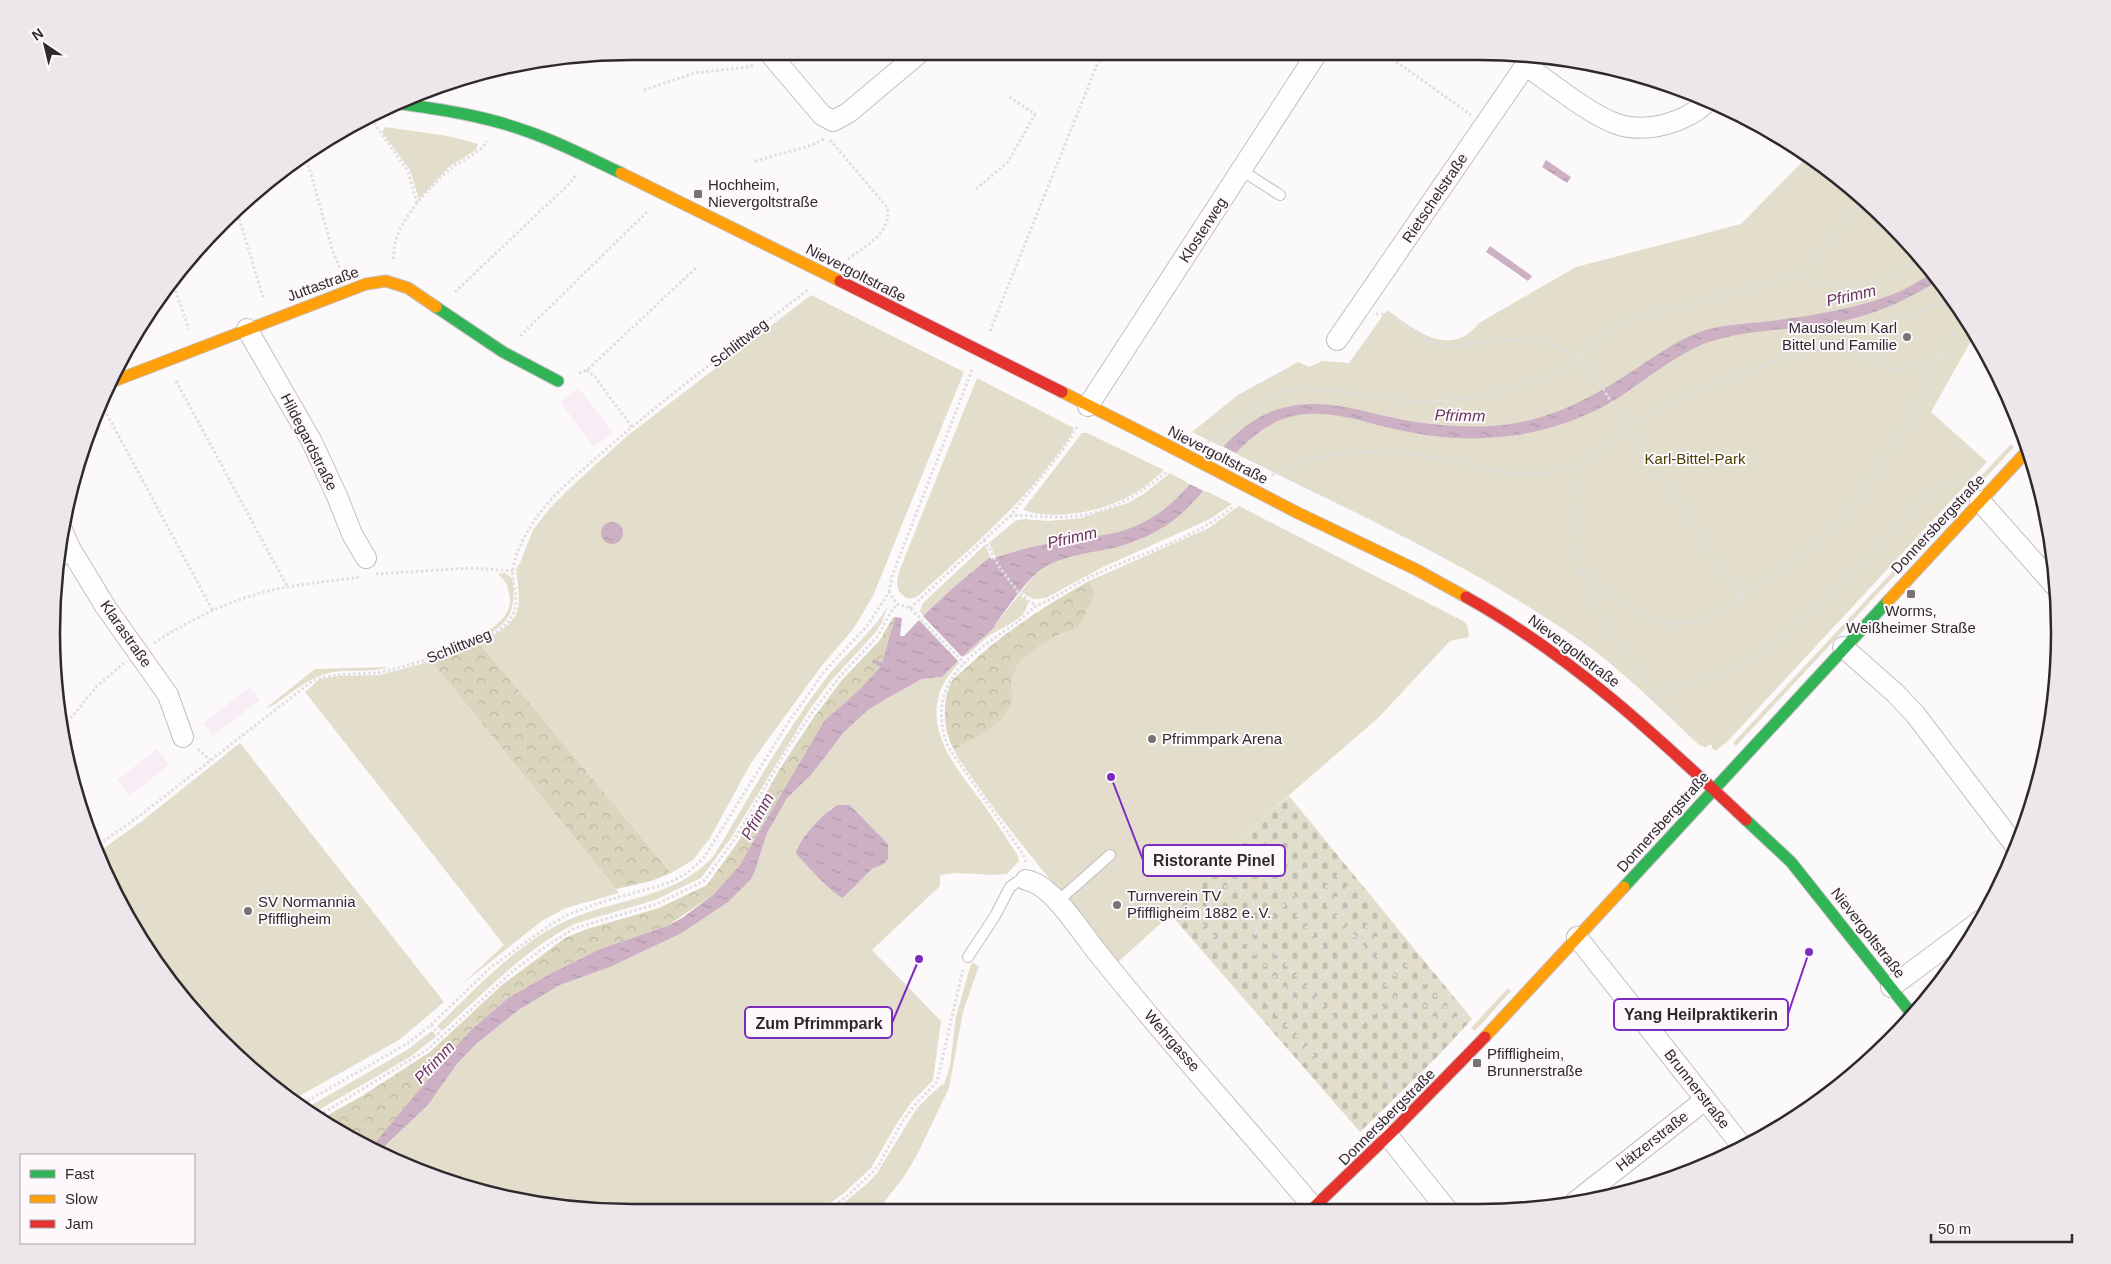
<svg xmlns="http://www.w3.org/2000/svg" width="2111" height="1264" viewBox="0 0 2111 1264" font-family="Arial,sans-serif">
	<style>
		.built { fill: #f9edf5 }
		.green { fill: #e2decb; fill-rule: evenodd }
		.forest { fill: url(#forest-crowns) }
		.cemetery { fill: url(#cemetery-stones) }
		.water { fill: url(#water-ripples) }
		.pier { fill: #fcf9fb }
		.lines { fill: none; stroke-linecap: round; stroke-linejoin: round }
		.lane-casing { stroke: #c4bec2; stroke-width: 12 }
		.street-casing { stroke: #c4bec2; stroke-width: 22 }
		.fast-casing { stroke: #c4bec2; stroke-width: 13 }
		.slow-casing { stroke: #c4bec2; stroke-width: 13 }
		.jam-casing { stroke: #c4bec2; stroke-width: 13 }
		.path { stroke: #e0dfe0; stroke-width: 3; stroke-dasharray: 2.5 2.5; stroke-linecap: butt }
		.lane { stroke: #fffefe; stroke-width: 10 }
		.street { stroke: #fffefe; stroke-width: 20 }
		.fast { stroke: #30b455; stroke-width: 11 }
		.slow { stroke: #ff9f0a; stroke-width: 11 }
		.jam { stroke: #e5322d; stroke-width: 11 }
		.slow-bridge-casing { stroke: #c4bec2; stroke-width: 13; stroke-linecap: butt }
		.slow-bridge { stroke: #ff9f0a; stroke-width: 11 }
		.poi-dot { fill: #787176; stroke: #fdf8fc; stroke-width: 2 }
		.labels { text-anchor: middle; stroke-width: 4; stroke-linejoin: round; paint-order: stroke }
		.poi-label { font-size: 15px; fill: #31282e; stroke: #fdf8fc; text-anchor: start }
		.street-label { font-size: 15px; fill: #31282e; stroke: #fdf8fc }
		.park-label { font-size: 15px; fill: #483f03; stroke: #fdf8fc }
		.water-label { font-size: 16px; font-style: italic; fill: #69355c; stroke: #fdf8fc }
		.rim { fill: none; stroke: #31282e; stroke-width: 2.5 }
		.leader { fill: none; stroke: #7b2cbf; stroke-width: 2 }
		.callout-dot { fill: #7b2cbf; stroke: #fdf8fc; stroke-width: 2 }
		.callout { fill: #fdf8fc; stroke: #7b2cbf; stroke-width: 2 }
		.callout-label { font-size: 16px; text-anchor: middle; font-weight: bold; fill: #31282e }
	</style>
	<defs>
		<pattern id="forest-crowns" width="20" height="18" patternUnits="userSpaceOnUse" patternTransform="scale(1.25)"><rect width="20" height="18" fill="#dad5bc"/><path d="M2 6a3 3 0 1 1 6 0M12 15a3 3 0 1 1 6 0" fill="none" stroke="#bcb7a2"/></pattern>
		<pattern id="cemetery-stones" width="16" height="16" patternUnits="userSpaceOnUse" patternTransform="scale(1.25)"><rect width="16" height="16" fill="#e2decb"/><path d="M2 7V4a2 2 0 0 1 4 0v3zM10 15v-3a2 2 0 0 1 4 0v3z" fill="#c2beaf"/></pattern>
		<pattern id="water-ripples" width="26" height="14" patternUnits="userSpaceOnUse" patternTransform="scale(1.25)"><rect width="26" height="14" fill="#cdb0c4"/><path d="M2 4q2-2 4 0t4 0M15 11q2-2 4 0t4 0" fill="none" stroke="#b097a9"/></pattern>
	</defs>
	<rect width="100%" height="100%" fill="#fcf9fb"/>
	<!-- built -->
	<path class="built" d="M579,388l34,44 -19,15 -34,-45z
		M250,687l10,13 -47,36 -10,-13z
		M157,749l12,16 -40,31 -12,-16z"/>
	<!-- green -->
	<path class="green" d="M385,127l63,9 30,8 -2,6 -26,16 -31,33 -9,-29 -28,-38z
		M1809,155l81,67 72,88 13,24 -44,78 56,50 -261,281 -11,8 -3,-3v-3h-4l-2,3 -8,-4c-35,-33 -71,-69 -110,-98 -123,-87 -262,-146 -396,-214l46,-37 60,-33 11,5 13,-6 27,2 38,-53c29,20 63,50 92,13l97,-56 165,-43z
		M811,295l153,77 -91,224 -19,32 -34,40 -69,95 -41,75 -17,22 -22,13 -191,-230c42,-24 42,-27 36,-74l4,-6 13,-33 17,-22 21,-21 56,-51z
		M977,378l97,50c-6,15 -18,28 -28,41 -37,47 -83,86 -127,126 -5,4 -10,5 -15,1 -13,-9 -4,-25 0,-37z
		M1082,433h5l77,37c-10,9 -20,18 -31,24 -31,18 -76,27 -110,16z
		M2011,444l3,3 -103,111 -4,-3z
		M1170,473l20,11c-20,24 -49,45 -80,51 -14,3 -28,3 -42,6 -25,4 -48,11 -72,17l-7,-15 26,-22 9,-2 24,2 33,-3 47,-15 17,-10z
		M1204,490l28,14 -22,15 -109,49 -55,30 -13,1 -12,-7c5,-6 11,-15 17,-20 29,-21 67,-19 99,-31 27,-11 47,-30 67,-51z
		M1239,506l226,116 3,6 1,9 -19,4 -72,77 -121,105 -67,74 -72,65c-46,-57 -95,-112 -138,-173 -11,-16 -27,-35 -32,-55 -5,-18 -1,-34 4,-52l143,-92 -6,-9 120,-53z
		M985,545l5,12 -36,30 -31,29 -3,-5 3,-8z
		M1894,570l3,3 -161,173 -3,-3z
		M505,573l7,5c9,51 -23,57 -63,71 23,-10 68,-25 60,-56 -2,-9 -4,-13 -11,-19z
		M1019,595l9,6c-1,20 -28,26 -42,37 -8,6 -15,17 -24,19l32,-29v-2z
		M888,606l-7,18 -6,9 -45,49 -22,30 -77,126 -30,40 -46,22 -81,24c-51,27 -90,69 -132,107l-5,-5c38,-36 79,-82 127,-104 50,-24 108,-22 149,-65 36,-59 69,-121 111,-176 21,-28 46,-45 64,-75z
		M431,661l188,232 -53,15 -23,12 -82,65 43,-40 -199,-253 15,-13 19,-3 41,-1z
		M958,661l1,2c-9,11 -18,21 -21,36 -9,42 26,78 48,109 11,16 22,32 32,48l1,5 -12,13c-22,3 -44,-4 -67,1v11l-68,64 69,71 -8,59 -22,23 -12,17 -28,48 -28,26 -24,17h-225l-149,-29 -63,-32 46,-45 29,-41 18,-19 42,-34 43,-26 50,-18 70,-33 75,-63 12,-38 7,-14 13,-21 24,-23 33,-43 24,-22 18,-11 36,-20 20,-2zM850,805l38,39v11l-4,9 -12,5 -29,29c-12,-4 -38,-34 -46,-45v-6l34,-39z
		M388,667c-19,7 -39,1 -59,6 -21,5 -39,21 -57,33l-6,2 49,-39z
		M240,743l204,259 -45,38 -107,60 -70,-57 -51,-58 -42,-63 -32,-69 45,-32z
		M973,963l6,3 -16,46 -14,76 -33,69 -13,21 -26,33h-43l35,-29 8,-9 40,-65 25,-24 2,1 6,-19 6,-50 15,-52z
		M1508,988l3,3 -36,40 -4,-3z
		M432,1031l5,5 -27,21 -100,58 -7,-5 104,-60z"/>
	<!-- forest -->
	<path class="forest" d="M1089,581c9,13 5,11 0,24 -4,7 -5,14 -10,20 -5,6 -11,6 -17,8 -12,5 -34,19 -42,29 -7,8 -9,17 -9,28 1,4 3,8 1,11 -8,24 -38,37 -58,48 -11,-17 -12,-47 -3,-66 3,-6 12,-12 16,-16 37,-35 79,-62 122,-86z
		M893,617h2l-13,46 -9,-1 7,5 -20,22 -36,32 -85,145 -25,28 -47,32 -67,23 -48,24 -44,25 -39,34 -19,21 -78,93 -53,-26 43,-24 68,-44 72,-67 63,-47 22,-9 72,-21 48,-23 31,-43 43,-75 33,-50 28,-37 38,-40z
		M480,643l3,4 188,226 -20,8 -35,8 -185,-228 21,-6z"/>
	<!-- cemetery -->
	<path class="cemetery" d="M1289,796l183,223 -34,37 -78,76 -189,-217 19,-18 67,-74z"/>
	<!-- water -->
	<path class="water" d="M1546,160l25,17 -4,6 -25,-16z
		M1490,246l42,30 -4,5 -42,-29z
		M1932,273l6,7c-38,26 -84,42 -129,47 -33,3 -68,4 -100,15 -36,13 -66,41 -99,61 -34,19 -73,31 -111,34 -30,3 -61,1 -90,-5 -40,-7 -80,-26 -120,-15 -49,14 -75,71 -114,102 -17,13 -36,22 -57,28 -25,6 -59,8 -80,25 -14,11 -33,40 -44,54l1,1 -33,30 -39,-41 31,-29 36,-30 1,2c29,-10 61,-17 91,-21 33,-4 52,-7 81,-28 42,-32 68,-92 124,-103 36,-8 67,2 102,10 32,7 69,11 102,9 56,-3 101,-28 146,-58 20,-13 40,-28 63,-36 22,-8 47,-8 71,-11 38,-5 89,-13 125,-28 13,-5 24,-13 36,-20z
		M601 533a11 11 0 1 1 22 0a11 11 0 1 1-22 0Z
		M895,617l7,1 -2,18h4l15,-16 39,41 -16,16 -20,2 -36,20 -18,11 -24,22 -33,43 -24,23 -20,35 -12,38 -4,8 -23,23 -48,32 -70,33 -50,18 -43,26 -42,34 -18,19 -29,41 -47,45 -9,-4 78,-93 19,-21 39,-34 44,-25 48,-24 67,-23 15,-8 32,-24 25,-28 85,-145 36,-32 20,-22 -8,-5 2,-3 8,4z
		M838,805h12l38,39v15l-4,5 -12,5 -29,29c-11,-4 -38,-34 -47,-45 2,-13 30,-43 42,-48z"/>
	<!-- pier -->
	<path class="pier" d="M1222,446l17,9 -33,37 -19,-9z"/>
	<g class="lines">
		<!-- lane casing -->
		<g class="lane-casing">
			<path id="lane" d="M1241,170l39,25
				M1057,902l53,-47
				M968,957l27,-41 15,-29 7,-5 9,-2"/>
		</g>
		<!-- street casing -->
		<g class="street-casing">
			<path id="street" d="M771,55l51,60 11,6 15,-8 69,-58
				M1525,65c25,17 65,50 92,59 29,10 68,-1 90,-22
				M247,329l65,113 25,54 15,38 14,24
				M1337,340l195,-284
				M1088,406l229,-353
				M1980,501l75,85
				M62,530l9,20
				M56,558l15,-8 34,56 63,89 15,42
				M1843,647l52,46 20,21 102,134
				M1026,880c25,4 52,48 68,68 70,89 147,173 220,260
				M1577,937l165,209
				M1891,987l89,-66
				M1389,1137l59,74
				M1575,1202l130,-102"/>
		</g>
		<!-- fast casing -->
		<g class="fast-casing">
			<path id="fast" d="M394,103c46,6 92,13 135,29 32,11 62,27 92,41
				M436,307l67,45 55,29
				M1746,820l45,42 120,151
				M1624,887l264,-286"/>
		</g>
		<!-- slow casing -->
		<g class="slow-casing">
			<path id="slow" d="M621,173l219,108
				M114,381l252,-97 20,-3 22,7 28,19
				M1062,392l103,52
				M1298,513l119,57 49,27
				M1888,601l140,-151
				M1485,1037l139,-150"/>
		</g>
		<!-- jam casing -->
		<g class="jam-casing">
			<path id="jam" d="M840,281l222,111
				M1466,597c106,59 193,141 280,223
				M1310,1211l85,-82 90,-92"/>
		</g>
		<!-- path -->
		<path class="path" d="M1384,53l87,62
			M644,90l51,-17 53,-6 7,-3
			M371,113l5,13 32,45 9,32
			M362,119l17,1
			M830,140l57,67c6,26 -22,39 -40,53
			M307,160l26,92 8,19
			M755,161l55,-15 16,-8
			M976,189l32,-27 27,-48 -26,-17
			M236,209l28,91
			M393,259c1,-5 1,-10 2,-15 5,-26 38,-62 58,-77 10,-8 28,-14 34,-26
			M1801,275c4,2 9,5 13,7 18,7 59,2 77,-5 10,-4 20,-12 28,-20
			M172,281l17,48
			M455,292l115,-109 6,-8
			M1376,314c4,0 9,0 12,1 17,6 29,24 49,29 22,4 43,-2 64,-4 29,-3 56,6 81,18l100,148 27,46 33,44
			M990,331l107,-266 7,-11
			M520,336l129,-126
			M1834,342l31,17 11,2 5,4 13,4h6l41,-11 24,-44
			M1876,361l27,-21
			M587,370l8,7 37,50
			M579,373l8,-3 110,-103
			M176,381l112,207
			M102,405l111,206
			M1208,442l53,-38 23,-13 12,-2 48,3 77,11 60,-7 30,-8 59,-21 12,-9 22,-26 18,-11 179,-46 41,-49 20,-27
			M1582,464c-3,22 -8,47 -6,69 5,80 59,126 100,189
			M1272,475l31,-13 31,-8 27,-2 57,2 87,18 19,1 25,-1 33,-8 46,-37 70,-38 255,-90
			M1010,516c18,-2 36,2 54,1 44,-2 71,-20 104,-46
			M984,540l16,28 18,24 18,14
			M1583,572c21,17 59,50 87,52 30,1 58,-18 82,-35 23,-16 50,-31 70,-51 53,-50 86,-116 119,-180
			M376,574l95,-6 42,3
			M889,592l3,-16 80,-206
			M910,608l100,-92 55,-69 13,-22
			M154,643c31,-20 64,-37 100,-48 31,-10 73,-13 106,-18
			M1658,694l11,-5 26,-7 37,-13 24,-13 64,-51 63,-62 42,-47 18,-12 25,-4
			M61,730l36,-44 27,-23
			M198,749l12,11
			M1261,846l2,-9 4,-4 28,-23
			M95,847l43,-30 173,-135c25,-12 53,-5 80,-12 29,-9 100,-26 118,-49 14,-18 2,-33 4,-51 2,-18 13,-37 23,-52 18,-25 44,-46 67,-66 66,-58 137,-110 206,-163
			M1280,858l6,-9 19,-15
			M1026,862l-3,-8 -75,-107c-23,-62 18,-90 64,-121 8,-5 15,-13 23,-19 4,-3 9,-4 14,-7 13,-7 26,-15 39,-22 48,-24 105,-37 146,-72
			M1250,862l24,24
			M1301,873l21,-17
			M1232,880l23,24
			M1292,894l32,41 -7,5
			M1318,894l21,-18
			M1327,905l22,-18
			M1242,917l14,12v4l53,56 90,106
			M1337,917l21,-18
			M1256,929l31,-26 49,61 -26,25
			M1256,933l-12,9 61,69
			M1354,937l21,-17
			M1218,941l-23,-24 64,-64 2,-7 5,1 35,26 77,93 9,21 53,65
			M1244,942l-14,11v8l87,99 69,-56
			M1363,948l20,-16
			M1207,951l67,-65 16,-21
			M1373,960l20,-17
			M1336,964l23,-21
			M1326,972l41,48
			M1385,980l5,-1 19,-16
			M1421,1001l24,30
			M1400,1003l27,-22
			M1379,1010l43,48
			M1408,1012l24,-20 24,27
			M431,1025l11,12
			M1288,1027l31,-27
			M1393,1087l38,-39 4,-7 27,-28
			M299,1106l109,-63 23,-18 59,-57 60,-43 19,-11 36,-13 61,-17 20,-10 17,-15 85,-136 36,-51 43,-46 22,-34 8,12 13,4 55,56
			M315,1118l113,-69 86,-79 34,-25 27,-17 82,-24 47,-23 30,-41 55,-94 22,-32 30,-39 37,-39 12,-23 7,-9
			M826,1211l20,-14 28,-26 6,-8 22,-41 12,-16 23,-24 26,-113"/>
		<!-- lane -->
		<use href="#lane" class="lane"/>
		<!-- street -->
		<use href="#street" class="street"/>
		<!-- fast -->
		<use href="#fast" class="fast"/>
		<!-- slow -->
		<use href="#slow" class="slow"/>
		<!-- jam -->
		<use href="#jam" class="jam"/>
		<!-- slow-bridge casing -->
		<g class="slow-bridge-casing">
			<path id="slow-bridge" d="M1165,444l133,69"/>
		</g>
		<!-- slow-bridge -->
		<use href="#slow-bridge" class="slow-bridge"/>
	</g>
	<!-- markers -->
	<g class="poi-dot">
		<rect x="693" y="189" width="10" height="10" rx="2.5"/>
		<circle cx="1907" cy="337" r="5"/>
		<rect x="1906" y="589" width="10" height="10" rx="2.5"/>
		<circle cx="1152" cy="739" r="5"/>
		<circle cx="1117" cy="905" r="5"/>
		<circle cx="248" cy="911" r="5"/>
		<rect x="1472" y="1058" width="10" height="10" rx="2.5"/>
	</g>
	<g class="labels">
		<!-- poi labels -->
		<g class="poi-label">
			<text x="708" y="190">Hochheim,<tspan x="708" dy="17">Nievergoltstraße</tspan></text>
			<text x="1897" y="333" text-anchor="end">Mausoleum Karl<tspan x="1897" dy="17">Bittel und Familie</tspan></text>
			<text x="1911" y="616" text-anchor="middle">Worms,<tspan x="1911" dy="17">Weißheimer Straße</tspan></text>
			<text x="1162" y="744">Pfrimmpark Arena</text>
			<text x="1127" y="901">Turnverein TV<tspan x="1127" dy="17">Pfiffligheim 1882 e. V.</tspan></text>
			<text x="258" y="907">SV Normannia<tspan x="258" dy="17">Pfiffligheim</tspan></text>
			<text x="1487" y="1059">Pfiffligheim,<tspan x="1487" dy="17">Brunnerstraße</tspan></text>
		</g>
		<!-- street labels -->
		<g class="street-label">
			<text transform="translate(1435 198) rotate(-56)" y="5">Rietschelstraße</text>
			<text transform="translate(1203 230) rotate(-57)" y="5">Klosterweg</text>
			<text transform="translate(856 273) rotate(27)" y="5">Nievergoltstraße</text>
			<text transform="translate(323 284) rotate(-20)" y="5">Juttastraße</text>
			<text transform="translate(739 343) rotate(-38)" y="5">Schlittweg</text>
			<text transform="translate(309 442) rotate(63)" y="5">Hildegardstraße</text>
			<text transform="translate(1218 455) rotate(27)" y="5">Nievergoltstraße</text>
			<text transform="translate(1938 524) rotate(-47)" y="5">Donnersbergstraße</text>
			<text transform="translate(126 634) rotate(55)" y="5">Klarastraße</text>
			<text transform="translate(459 646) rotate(-22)" y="5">Schlittweg</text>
			<text transform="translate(1574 651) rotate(37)" y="5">Nievergoltstraße</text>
			<text transform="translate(1663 822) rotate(-48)" y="5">Donnersbergstraße</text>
			<text transform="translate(1868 933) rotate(52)" y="5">Nievergoltstraße</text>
			<text transform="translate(1172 1041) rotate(49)" y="5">Wehrgasse</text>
			<text transform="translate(1697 1089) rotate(52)" y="5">Brunnerstraße</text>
			<text transform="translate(1387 1117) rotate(-45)" y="5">Donnersbergstraße</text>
			<text transform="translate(1652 1141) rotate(-38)" y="5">Hätzerstraße</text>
		</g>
		<!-- park labels -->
		<g class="park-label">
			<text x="1695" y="464">Karl-Bittel-Park</text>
		</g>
		<!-- water labels -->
		<g class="water-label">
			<text transform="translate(1851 295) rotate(-13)" y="6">Pfrimm</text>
			<text transform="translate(1460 415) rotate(1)" y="6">Pfrimm</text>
			<text transform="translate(1072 537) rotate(-13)" y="6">Pfrimm</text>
			<text transform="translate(757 816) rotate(-61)" y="6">Pfrimm</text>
			<text transform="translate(434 1062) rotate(-47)" y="6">Pfrimm</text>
		</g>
	</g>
	<!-- crop -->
	<path d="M0 0H2111V1264H0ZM632 60H1479A572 572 0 0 1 2051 632V632A572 572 0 0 1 1479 1204H632A572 572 0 0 1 60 632V632A572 572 0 0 1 632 60Z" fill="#ede7ec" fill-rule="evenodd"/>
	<path class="rim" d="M632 60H1479A572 572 0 0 1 2051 632V632A572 572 0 0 1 1479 1204H632A572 572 0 0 1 60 632V632A572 572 0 0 1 632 60Z"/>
	<!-- callouts -->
	<path class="leader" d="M1111 777L1143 860M1809 952L1788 1014M919 959L892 1023"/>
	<g class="callout-dot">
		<circle cx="1111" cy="777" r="5"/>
		<circle cx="1809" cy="952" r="5"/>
		<circle cx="919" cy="959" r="5"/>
	</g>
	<g class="callout">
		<rect x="1143" y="845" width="142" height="31" rx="5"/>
		<rect x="1614" y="999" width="174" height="31" rx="5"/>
		<rect x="745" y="1007" width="147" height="31" rx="5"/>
	</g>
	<g class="callout-label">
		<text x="1214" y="866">Ristorante Pinel</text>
		<text x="1701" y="1020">Yang Heilpraktikerin</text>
		<text x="819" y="1029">Zum Pfrimmpark</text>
	</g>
	<!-- legend -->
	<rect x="20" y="1154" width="175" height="90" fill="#fdf8fc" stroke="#aba5aa"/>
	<rect x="30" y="1170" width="25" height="8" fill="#30b455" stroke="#aba5aa"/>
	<text x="65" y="1179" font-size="15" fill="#31282e">Fast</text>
	<rect x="30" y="1195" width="25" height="8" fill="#ff9f0a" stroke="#aba5aa"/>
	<text x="65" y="1204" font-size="15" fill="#31282e">Slow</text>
	<rect x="30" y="1220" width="25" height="8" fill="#e5322d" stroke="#aba5aa"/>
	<text x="65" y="1229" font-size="15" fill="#31282e">Jam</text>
	<!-- north arrow -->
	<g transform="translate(45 45) rotate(325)" stroke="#fdf8fc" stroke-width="4" paint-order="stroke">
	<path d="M0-4L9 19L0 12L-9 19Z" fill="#31282e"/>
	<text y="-8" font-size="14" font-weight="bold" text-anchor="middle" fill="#31282e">N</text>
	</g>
	<!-- scale -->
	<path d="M1931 1234v8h141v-8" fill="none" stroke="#31282e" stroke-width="2.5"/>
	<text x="1938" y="1234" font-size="15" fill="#31282e" stroke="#fdf8fc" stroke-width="4" paint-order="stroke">50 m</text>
</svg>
